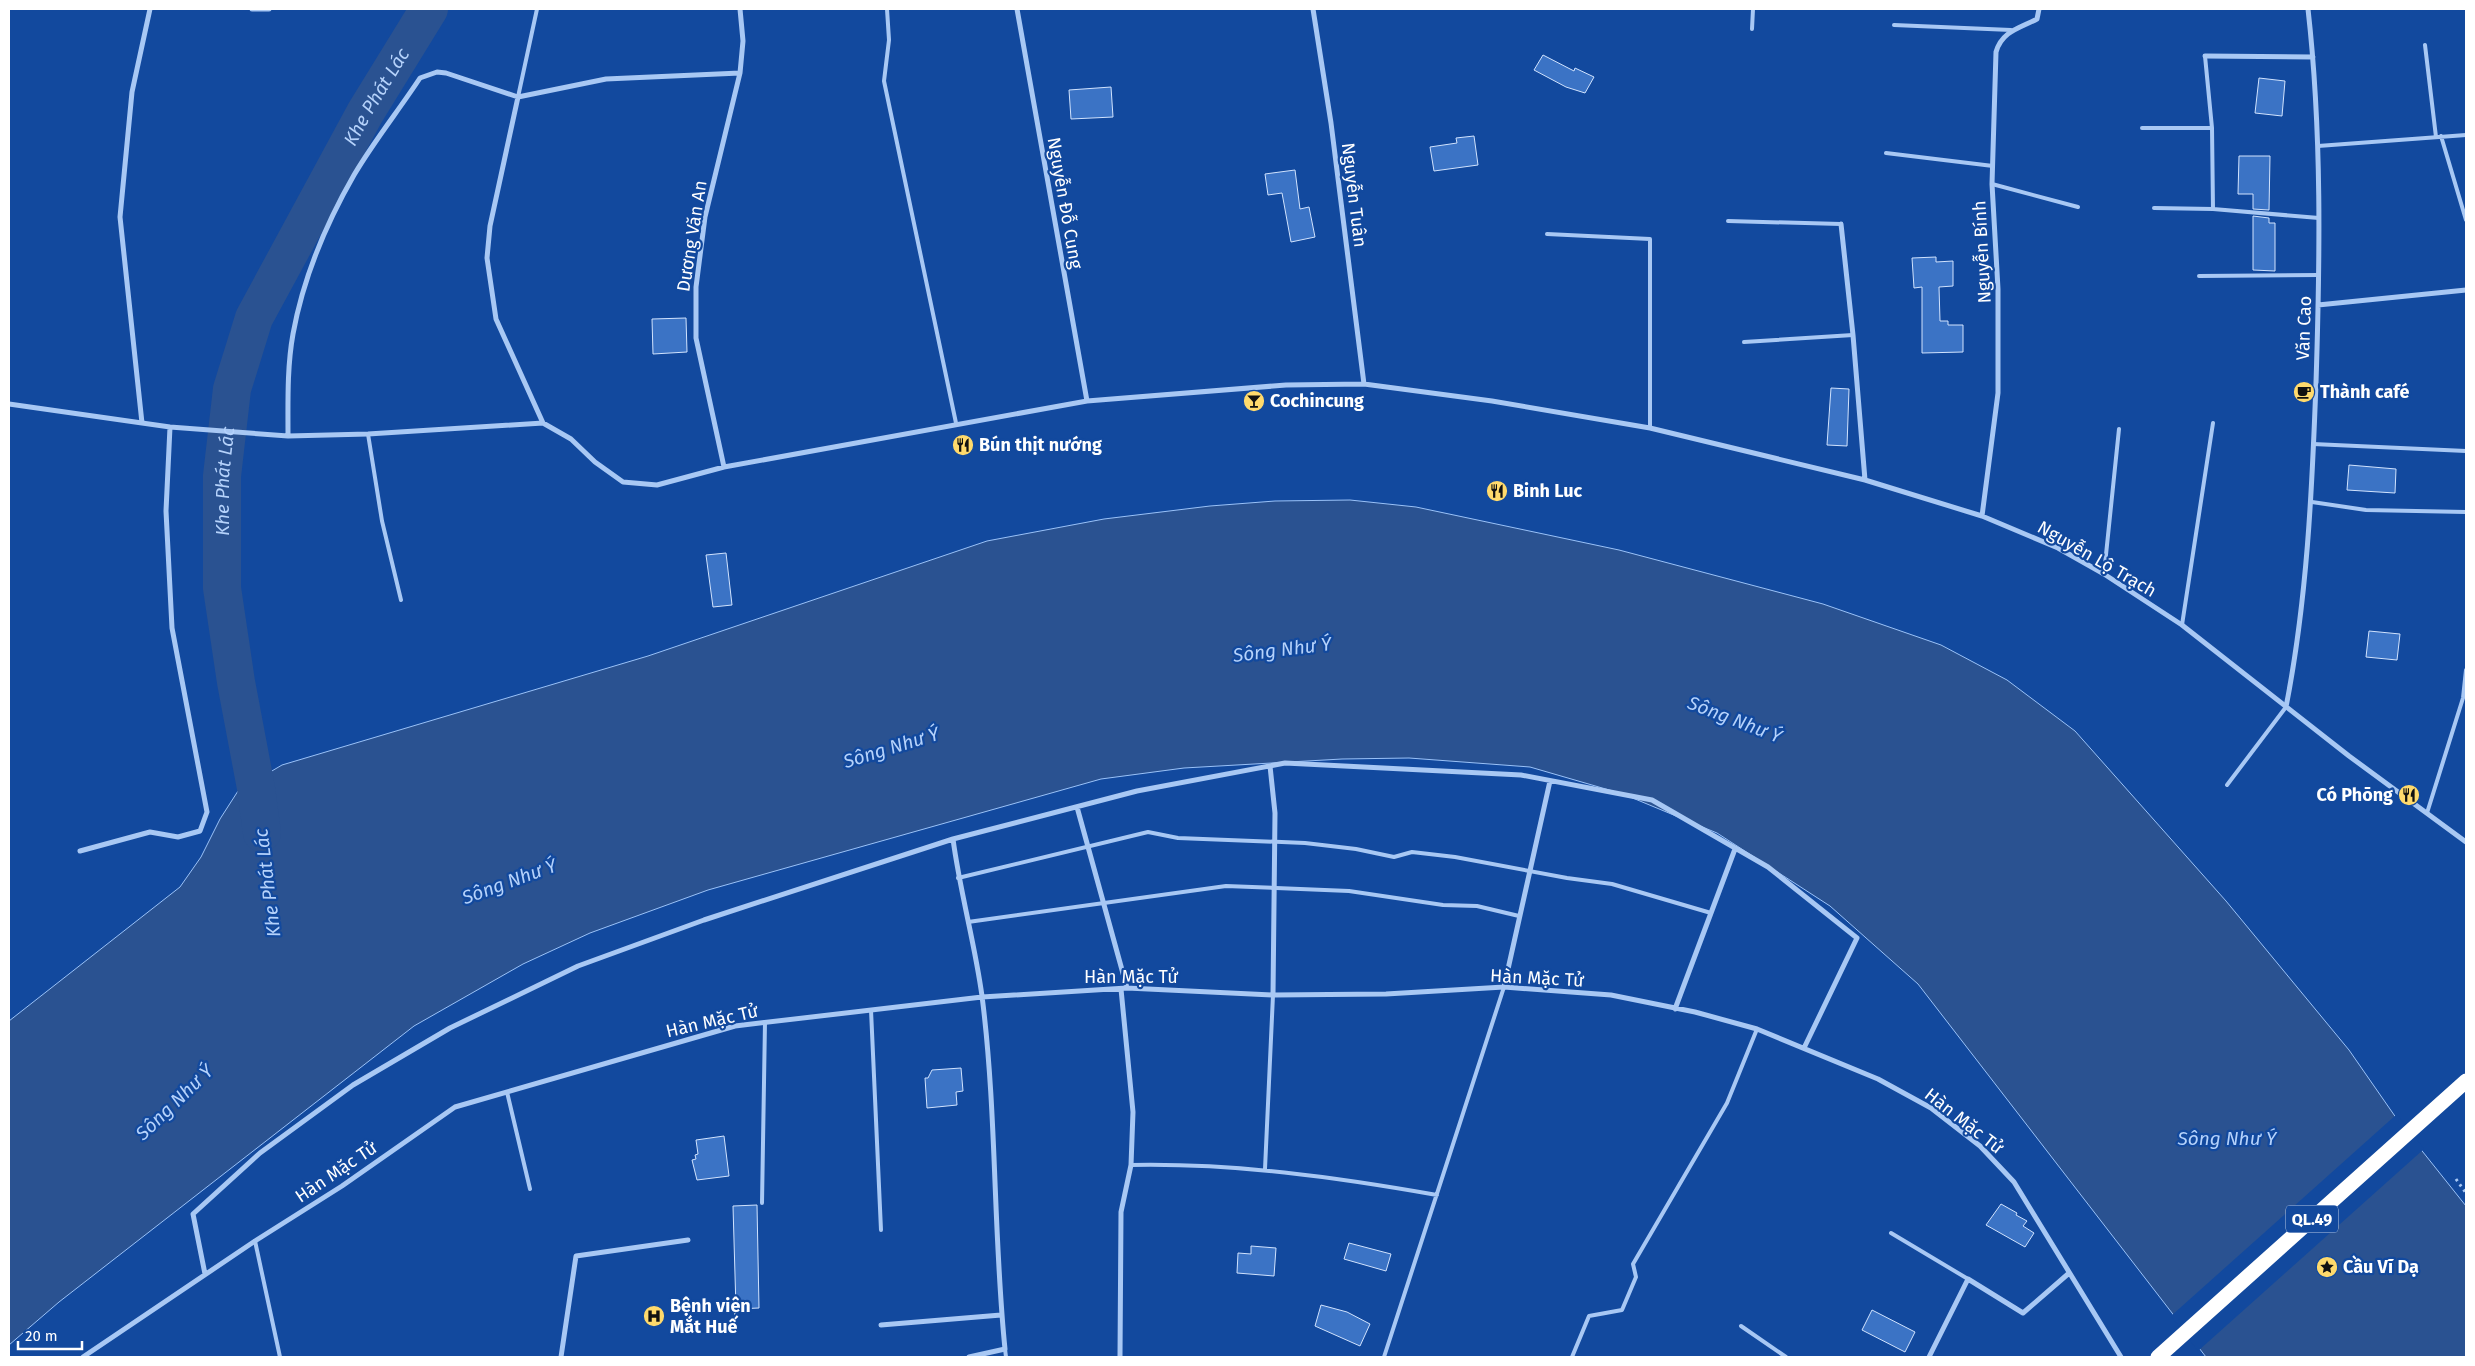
<svg xmlns="http://www.w3.org/2000/svg" width="2475" height="1366" viewBox="0 0 2475 1366" font-family="'Fira Sans',sans-serif">
	<style>
		.water { fill: #2a5291; stroke: #9ac2f8 }
		.pier { fill: #12499e }
		.lines { fill: none; stroke-linecap: round; stroke-linejoin: round }
		.river { stroke: #2a5291; stroke-width: 38 }
		.building { fill: #3b73c5; stroke: #d1e3fe }
		.path { stroke: #a8c8f4; stroke-width: 3; stroke-dasharray: 2.5 4; stroke-linecap: butt }
		.lane { stroke: #a8c8f4; stroke-width: 4 }
		.street { stroke: #a8c8f4; stroke-width: 5 }
		.highway { stroke: #fff; stroke-width: 15 }
		.labels { text-anchor: middle; stroke-width: 4.5; stroke-linejoin: round; paint-order: stroke }
		.shield { fill: #12499e; stroke: #b8c8e2; stroke-width: 1 }
		.shield-label { font-size: 16px; font-weight: bold; fill: #fff }
		.street-label { font-size: 18px; fill: #fff; stroke: #12499e }
		.poi-label { font-size: 18px; font-weight: bold; fill: #fff; stroke: #12499e; text-anchor: start }
		.water-label { font-size: 19px; font-style: italic; fill: #b5d2fb; stroke: #12499e }
	</style>
	<rect width="100%" height="100%" fill="#12499e"/>
	<!-- water -->
	<path class="water" d="M1350,500l66,7 203,43 204,54 118,41 66,35 68,51 151,170 123,149 50,72 67,84v151h-260l-288,-373 -88,-78 -113,-73 -94,-39 -93,-27 -121,-9 -67,1 -158,9 -83,11 -393,111 -118,43 -67,31 -109,62 -355,276 -50,43v-324l171,-134 21,-30 19,-38 18,-28 44,-26 366,-109 339,-115 117,-22 106,-13 65,-5z"/>
	<!-- pier -->
	<path class="pier" d="M2397,1114l27,35 -226,202 -27,-35z"/>
	<g class="lines">
		<!-- river -->
		<path class="river" id="s1" d="M262,833l-6,-45 -20,-106 -14,-94v-112l10,-87 22,-71 111,-205 64,-104"/>
	</g>
	<!-- building -->
	<path class="building" d="M1543,55l31,16 1,-3 19,9 -9,16 -19,-6 -32,-17z
		M2259,78l26,3 -3,35 -27,-3z
		M1111,87l2,30 -42,2 -2,-29z
		M1474,136l4,29 -44,6 -4,-24 27,-4 -1,-5z
		M2239,156h31l-1,54 -16,-1v-15h-15z
		M1295,170l5,39 9,-2 6,30 -24,5 -9,-49 -14,2 -3,-21z
		M2253,216l16,2v5h6v48l-22,-1z
		M1936,257v5l17,-1v25l-14,1 1,34h8v4h15v27l-41,1v-66l-8,1 -2,-30z
		M686,318l1,34 -34,2 -1,-35z
		M1831,388l18,1 -2,57 -20,-1z
		M2349,465l47,4 -1,24 -48,-3z
		M726,553l6,52 -19,2 -7,-52z
		M2369,631l31,3 -3,26 -31,-3z
		M961,1068l2,23 -7,1 1,13 -30,3 -2,-30h3l4,-8z
		M724,1136l5,40 -32,4 -5,-20 4,-1 -1,-4 3,-1 -2,-14z
		M2001,1204l16,9 -1,2 11,6 -4,5 11,7 -9,14 -39,-22z
		M757,1205l2,103 -23,1 -3,-103z
		M1349,1243l42,11 -5,17 -42,-12z
		M1251,1246l25,2 -2,28 -37,-3 1,-20 13,1z
		M1321,1305l26,7 23,12 -10,22 -45,-20z
		M1872,1310l43,22 -10,20 -43,-22z"/>
	<g class="lines">
		<!-- path -->
		<path class="path" d="M2456,1179l10,14"/>
		<!-- lane -->
		<path class="lane" d="M887,9l2,31 -5,41 72,342
			M1894,25l117,5
			M1752,29l1,-20
			M2425,45l11,92
			M2205,56l7,72 1,81
			M518,97l19,-88
			M2142,128h70
			M2441,136l25,84
			M2318,146l148,-11
			M1886,153l107,13
			M1992,184l86,23
			M2154,208l59,1 106,9
			M1728,221l113,3
			M1547,234l103,5v189
			M2199,276l120,-1
			M1744,342l109,-7
			M368,434l14,87 19,79
			M2313,444l153,7
			M2312,502l54,8 100,2
			M2104,574l15,-145
			M2182,625l31,-202
			M2227,785l59,-78
			M2427,813l36,-115 3,-28
			M958,878l190,-46 30,6 127,5 51,6 38,8 18,-5 43,5 112,21 45,6 99,29
			M968,922l258,-36 123,5 94,14 34,1 42,10
			M871,1010l10,220
			M507,1092l23,97
			M1131,1165c103,-2 204,12 306,30
			M1265,1169l8,-174
			M762,1203l3,-181
			M1891,1233l77,46
			M255,1241l25,116
			M1741,1326l45,31
			M1005,1349l1,8
			M1384,1357l120,-370
			M1572,1357l17,-41 33,-6 14,-33 -3,-13 94,-161 30,-74"/>
		<!-- street -->
		<path class="street" d="M252,9h17
			M1017,9l70,392
			M1313,9l18,114 33,261
			M2205,56l108,1
			M518,97l-28,129 -3,32 9,61 47,104
			M1841,224l12,111 12,145
			M2318,305l148,-15
			M9,404l161,23 118,9 80,-2 175,-11 28,16 24,23 28,20 34,3 67,-18 363,-66 199,-16 78,-1 128,17 158,27 215,52 117,36 76,32 46,26 78,51 167,131 117,86
			M142,423l-22,-206 12,-125 18,-83
			M288,436c0,-34 -1,-69 5,-102 10,-55 34,-112 61,-159 20,-34 45,-65 66,-97l17,-6 9,1 72,24 88,-18 134,-6
			M724,467l-28,-129v-51l9,-70 35,-144 3,-32 -3,-32
			M1982,516l16,-123v-104l-6,-105 4,-132c6,-21 24,-24 41,-33l2,-10
			M2286,707c21,-107 26,-215 30,-324 4,-125 6,-250 -8,-374
			M1270,766l5,47 -2,182
			M1077,807l50,181
			M953,839c7,53 22,105 29,157 15,117 11,236 23,353l-36,8
			M80,851l70,-19 28,5 22,-6 7,-19 -35,-184 -6,-117 4,-84
			M1504,987l46,-206
			M1675,1009l60,-160
			M205,1274l-12,-60 67,-61 93,-68 97,-57 128,-62 126,-46 249,-81 184,-48 148,-28 236,12 131,25 116,67 89,71 -53,110
			M881,1325l120,-10
			M83,1357l172,-116 87,-55 113,-79 280,-81 247,-29 145,-9 146,7 113,-1 118,-7 107,8 84,17 62,17 121,50 53,29 49,38 34,36 107,175
			M561,1357l15,-101 112,-16
			M1120,1357l1,-145 10,-47 2,-53 -12,-123
			M1929,1357l39,-78 55,34 45,-39"/>
		<!-- highway -->
		<path class="highway" d="M2158,1357l308,-276"/>
	</g>
	<!-- icons -->
	<defs>
		<g id="cafe-disc" transform="scale(1.125)"><circle r="9.5" fill="#ffda6c" stroke="#12499e"/><path d="M-5.5-4.5H6V0H3Q3 3.5 0 3.5H-2.5Q-5.5 3.5-5.5 0ZM3-3.2v2h1.7v-2ZM-6 4.5H4V6H-6Z" fill="#111"/></g>
		<g id="bar-disc" transform="scale(1.125)"><circle r="9.5" fill="#ffda6c" stroke="#12499e"/><path d="M-6-5H6L.8 .8V4.5H3.5V6h-7V4.5H-.8V.8Z" fill="#111"/></g>
		<g id="restaurant-disc" transform="scale(1.125)"><circle r="9.5" fill="#ffda6c" stroke="#12499e"/><path d="M-5-6h1v4h1v-4h1v4h1v-4h1v5L-1.5 .5V6h-2V.5L-5-1ZM5-6V6H3V1.5H1.5Q1.5-4 5-6Z" fill="#111"/></g>
		<g id="sight-disc" transform="scale(1.125)"><circle r="9.5" fill="#ffda6c" stroke="#12499e"/><path d="M0-6L1.8-2.2L6-1.7L2.9 1.2L3.7 5.4L0 3.3L-3.7 5.4L-2.9 1.2L-6-1.7L-1.8-2.2Z" fill="#111"/></g>
		<g id="hospital-disc" transform="scale(1.125)"><circle r="9.5" fill="#ffda6c" stroke="#12499e"/><path d="M-5-5h3v3.5h4V-5h3V5h-3V1.5h-4V5h-3Z" fill="#111"/></g>
	</defs>
	<g fill-rule="evenodd">
		<use href="#cafe-disc" x="2304" y="392"/>
		<use href="#bar-disc" x="1254" y="401"/>
		<use href="#restaurant-disc" x="963" y="445"/>
		<use href="#restaurant-disc" x="1497" y="491"/>
		<use href="#restaurant-disc" x="2409" y="795"/>
		<use href="#sight-disc" x="2327" y="1267"/>
		<use href="#hospital-disc" x="654" y="1316"/>
	</g>
	<g class="labels">
		<!-- shield labels -->
		<rect class="shield" x="2286" y="1205.5" width="52" height="27" rx="4"/>
		<g class="shield-label">
			<text x="2312" y="1225">QL.49</text>
		</g>
		<!-- street labels -->
		<g class="street-label">
			<text transform="translate(1354 195) rotate(83)" y="6">Nguyễn Tuân</text>
			<text transform="translate(1065 203) rotate(80)" y="6">Nguyễn Đỗ Cung</text>
			<text transform="translate(692 236) rotate(-81)" y="6">Dương Văn An</text>
			<text transform="translate(1982 252) rotate(-93)" y="6">Nguyễn Bính</text>
			<text transform="translate(2304 328) rotate(-88)" y="6">Văn Cao</text>
			<text transform="translate(2097 559) rotate(30)" y="6">Nguyễn Lộ Trạch</text>
			<text x="1131" y="983">Hàn Mặc Tử</text>
			<text transform="translate(1537 978) rotate(3)" y="6">Hàn Mặc Tử</text>
			<text transform="translate(712 1021) rotate(-13)" y="6">Hàn Mặc Tử</text>
			<text transform="translate(1964 1121) rotate(38)" y="6">Hàn Mặc Tử</text>
			<text transform="translate(336 1172) rotate(-34)" y="6">Hàn Mặc Tử</text>
		</g>
		<!-- poi labels -->
		<g class="poi-label">
			<text x="2320" y="398">Thành café</text>
			<text x="1270" y="407">Cochincung</text>
			<text x="979" y="451">Bún thịt nướng</text>
			<text x="1513" y="497">Binh Luc</text>
			<text x="2393" y="801" text-anchor="end">Có Phōng</text>
			<text x="2343" y="1273">Cầu Vĩ Dạ</text>
			<text x="670" y="1312">Bệnh viện<tspan x="670" dy="21">Mắt Huế</tspan></text>
		</g>
		<!-- water labels -->
		<g class="water-label">
			<text dy="7" stroke="none"><textPath href="#s1" startOffset="775">Khe Phát Lác</textPath></text>
			<text dy="7" stroke="none"><textPath href="#s1" startOffset="355">Khe Phát Lác</textPath></text>
			<text transform="translate(1282 649) rotate(-7)" y="7">Sông Như Ý</text>
			<text transform="translate(1735 719) rotate(21)" y="7">Sông Như Ý</text>
			<text transform="translate(891 747) rotate(-17)" y="7">Sông Như Ý</text>
			<text transform="translate(509 881) rotate(-20)" y="7">Sông Như Ý</text>
			<text transform="translate(267 883) rotate(-97)" y="7">Khe Phát Lác</text>
			<text transform="translate(174 1102) rotate(-44)" y="7">Sông Như Ý</text>
			<text x="2227" y="1145">Sông Như Ý</text>
		</g>
	</g>
	<!-- border -->
	<rect width="2475" height="1366" fill="none" stroke="#ffffff" stroke-width="20"/>
	<!-- scale -->
	<path d="M18 1341v8h64v-8" fill="none" stroke="#ffffff" stroke-width="2.5"/>
	<text x="25" y="1341" font-size="15" fill="#ffffff" stroke="#12499e" stroke-width="4" paint-order="stroke">20 m</text>
</svg>
